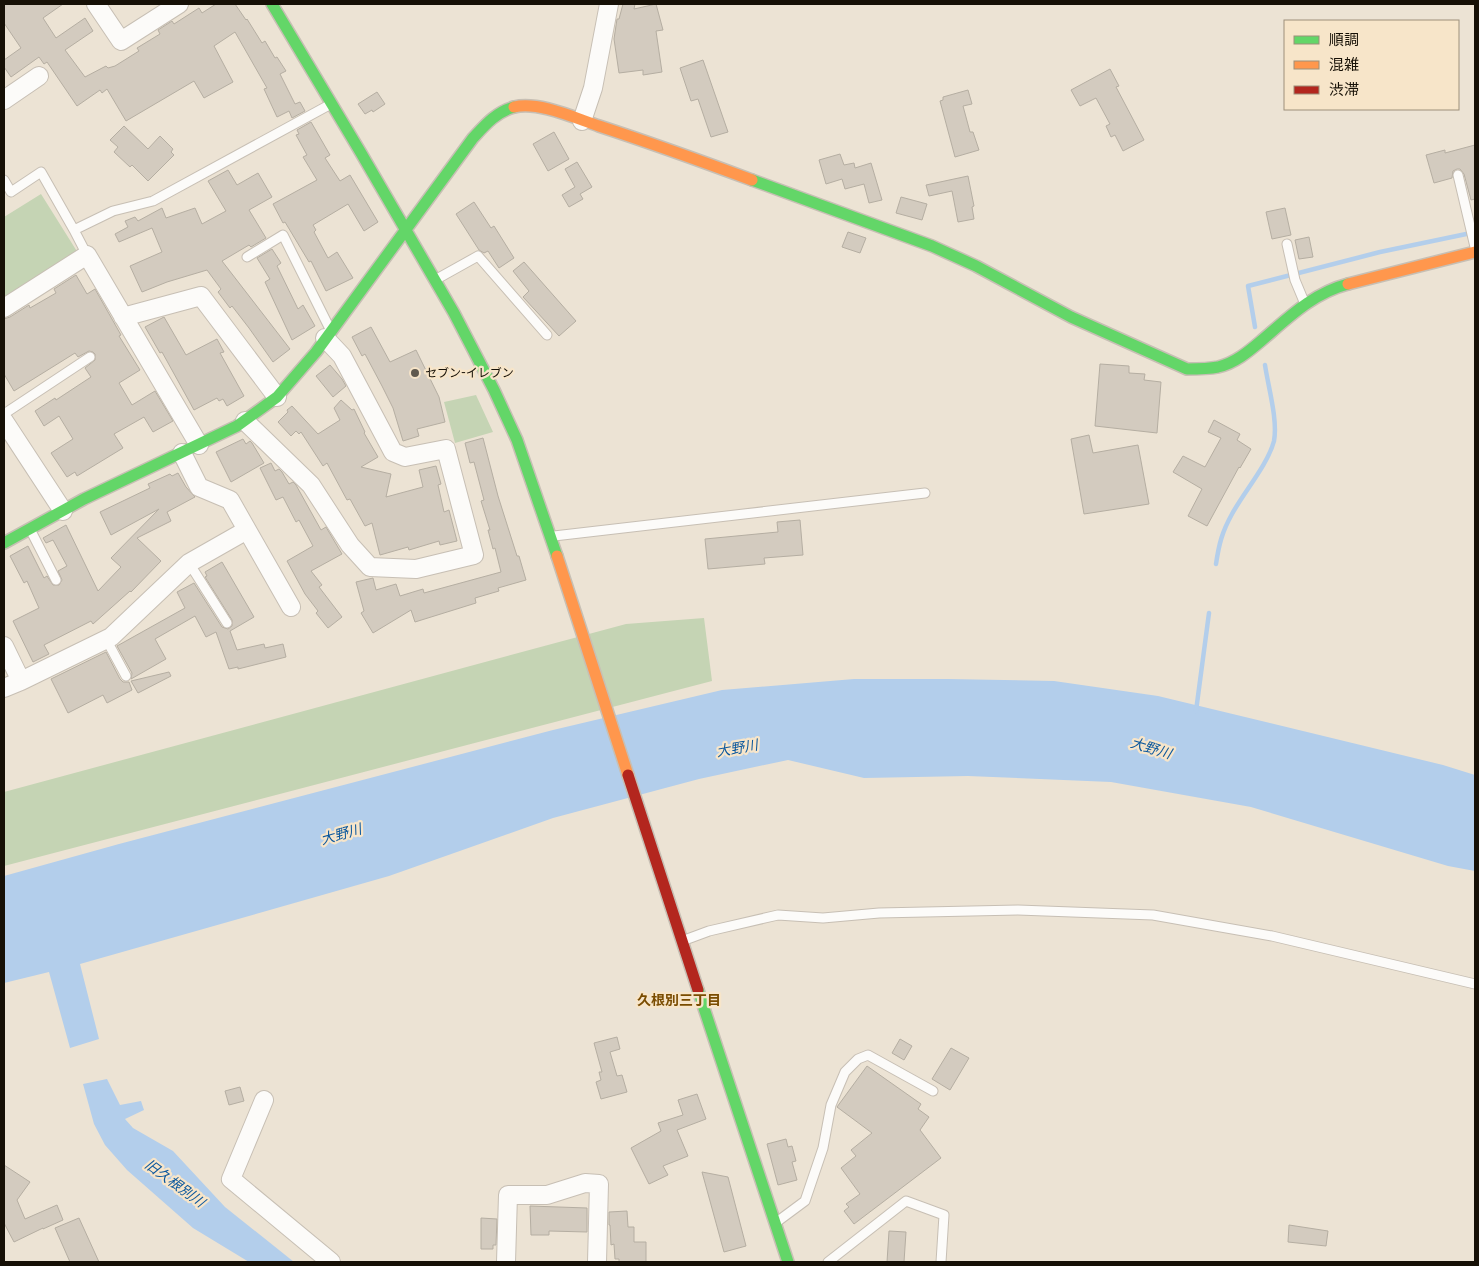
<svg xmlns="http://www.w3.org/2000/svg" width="1479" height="1266" viewBox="0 0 1479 1266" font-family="'Fira Sans','Noto Sans JP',sans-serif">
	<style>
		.green { fill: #c5d4b4 }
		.water { fill: #b3ceeb }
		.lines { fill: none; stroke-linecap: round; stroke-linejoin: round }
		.stream { stroke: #b3ceeb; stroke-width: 4.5 }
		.building { fill: #d3cbbf; stroke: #b5aea2 }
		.lane-casing { stroke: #c7bfb4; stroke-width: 11 }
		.street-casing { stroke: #c7bfb4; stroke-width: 20 }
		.fast-casing { stroke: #c7bfb4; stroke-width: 14 }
		.slow-casing { stroke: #c7bfb4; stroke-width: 14 }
		.jam-casing { stroke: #c7bfb4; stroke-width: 14 }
		.lane { stroke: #fcfbf9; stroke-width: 9 }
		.street { stroke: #fcfbf9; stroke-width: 18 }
		.fast { stroke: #63d668; stroke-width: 11 }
		.slow { stroke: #ff974d; stroke-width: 11 }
		.jam { stroke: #b3261e; stroke-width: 11 }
		.poi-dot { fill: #615a4e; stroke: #f7e5c9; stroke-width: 2 }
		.labels { text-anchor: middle; stroke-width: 4.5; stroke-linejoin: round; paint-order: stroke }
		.poi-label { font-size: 12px; fill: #161006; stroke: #f7e5c9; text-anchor: start }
		.water-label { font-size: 14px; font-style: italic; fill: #0a579d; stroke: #f7e5c9 }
		.neighbourhood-label { font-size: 14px; font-weight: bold; fill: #7a4c00; stroke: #f7e5c9 }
	</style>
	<rect width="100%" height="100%" fill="#ece3d4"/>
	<!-- green -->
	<path class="green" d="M41,194l37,59 -74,46v-82z
		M476,395l17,37 -38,11 -11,-41z
		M704,618l8,63 -708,185v-74l622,-168z"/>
	<!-- water -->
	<path class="water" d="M854,679h94l106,2 104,15 285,69 32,10v96l-27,-5 -197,-59 -140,-25 -143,-6 -104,2 -76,-18 -89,19 -146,39 -164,58 -309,88 19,75 -29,9 -21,-76 -45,11v-107l115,-32 434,-114 169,-40z
		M107,1079l13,26 21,-4 3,9 -19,9 8,9 40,23 52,56 69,55h-45l-56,-34 -66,-58 -22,-25 -11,-21 -11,-40z"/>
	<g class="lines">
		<!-- stream -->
		<path class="stream" d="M1255,327l-7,-41 132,-34 91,-19
			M1216,564c3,-20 6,-32 16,-50 12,-22 36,-50 42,-73 4,-21 -6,-55 -9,-76
			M1196,711l13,-98"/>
	</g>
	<!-- building -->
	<path class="building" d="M4,4h59l-20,14 13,20 29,-20 8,13 -28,19 20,27 21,-11 2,2 7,-2 24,-15 -2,-3 23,-14 -2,-4 14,-9 2,3 25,-16 3,5 14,-9h19l11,16 1,-1 15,24 3,-2 10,17 2,-1 9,14 -6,3 15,30 5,-2 5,9 -13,7 -3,-7 -12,6 -13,-28 3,-1 -32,-56 -21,14 19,36 -29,16 -10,-17 -68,40 -19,-32 -5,4 -2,-3 -23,16 -30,-44 -3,2 -5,-7 -28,20 -7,-10v-7l17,-12 -17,-25z
		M623,4h12l-1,5 22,-5 7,26 -7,1 6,41 -19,3v-5l-24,3 -5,-34 3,-20h2z
		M703,60l25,72 -17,5 -13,-38 -7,2 -11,-33z
		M1110,69l9,17 -3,1 28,53 -21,11 -8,-16 -4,2 -5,-11 4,-2 -14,-26 -16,8 -9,-16z
		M968,90l4,14 -9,2 7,26h3l6,18 -24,7 -15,-56 3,-1v-3z
		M377,92l8,12 -12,8 -1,-2 -7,4 -7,-10z
		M311,122l19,33 -5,3 15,23 10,-6 28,47 -14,9 -16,-27 -35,21 3,5 -2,2 14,26 9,-6 16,26 -27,13 -15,-30 -2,1 -24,-40 -2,1 -10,-19 44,-24 -14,-23 4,-2 -11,-20 3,-1 -2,-4z
		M124,126l24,23 12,-13 13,13 -2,3 3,3 -26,26 -16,-16 -2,2 -16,-15 4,-5 -8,-7z
		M554,132l15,27 -21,12 -15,-27z
		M1475,145v54l-4,1 -7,-26 -4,-5h-3l-4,2 -1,7 -18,5 -8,-28 19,-5v3z
		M840,154l4,11 10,-2 1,5 16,-5 11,37 -13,3 -5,-19 -19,5 -3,-10 -16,5 -7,-24z
		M577,162l15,25 -12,7 3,5 -14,8 -7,-12 13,-8 -10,-18z
		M228,170l9,15 21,-12 14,24 -23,13 17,28 -15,9 -2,-2 -27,16 68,88 -17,13 -24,-34 -17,-22 -2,2 -12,-16 3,-3 -14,-19 -40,12 -25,10 -12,-26 32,-14 -10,-24 -33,14 -4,-8 13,-7 -3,-6 10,-4 3,4 24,-13 4,10 29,-10 7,16 24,-13 -18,-30z
		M968,176l6,30 -2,1 2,12 -16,3 -6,-31 -23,5 -3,-11z
		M901,197l26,7 -5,16 -26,-7z
		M474,202l17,26 3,-2 20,32 -15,10 -11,-17 -4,2 -5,-3 -23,-36z
		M1285,208l6,27 -19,4 -6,-27z
		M848,232l18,6 -6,15 -18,-6z
		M1309,237l4,20 -14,2 -4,-19z
		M272,249l9,14 -4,3 21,43 5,-4 12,21 -23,14 -27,-58 5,-3 -13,-21z
		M524,262l52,59 -17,15 -36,-39 6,-6 -16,-20z
		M76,275l11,19 8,-5 26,46 -2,1 21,34 -21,13 13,22 23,-14 18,30 -20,11 -9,-15 -30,17 9,14 -46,28 -2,-4 -8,5 -16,-24 22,-14 -14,-23 -15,10 -9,-15 20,-13 1,2 35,-23 -6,-9 10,-8v-6l-2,-2 -4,-1 -11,6 -3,-4 -61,38 -10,-17v-55l6,-2 19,-12 1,3 26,-15 -2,-4z
		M164,317l22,38 31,-16 7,13 -4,1 24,43 -17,10 -4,-7 -4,2 -2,-3 -23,12 -32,-58 -2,1 -15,-26z
		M371,327l19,35 26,-12 23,47 6,25 -28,7 2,7 -16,5 -10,-33 -11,-22 -17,-32 -3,2 -10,-19z
		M1100,364l29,2v7l16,1 -1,6 17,2 -4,51 -62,-7z
		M330,365l12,14 4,7 -13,11 -17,-21z
		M341,400l11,10 2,-1 11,23 -1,1 14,24 -17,10 30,7 -5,23 37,-10 -4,-17 17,-4 5,18 -3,1 6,27 5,-2 8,31 -17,4 -1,-4 -30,9 -1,-3 -28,8 -8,-32 -7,3 -15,-27 -3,1 -20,-37 -4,3 -22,-34 -2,2 -3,-3 -5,5 -13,-14 10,-10 -1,-2 5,-4 26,28 22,-14 -6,-12z
		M1214,420l26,14 -3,6 14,9 -11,19 -1,-1 -32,59 -19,-10 14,-27 -29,-17 10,-16 22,11 16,-29 -13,-6z
		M1089,435l4,18 45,-8 11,59 -65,10 -13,-75z
		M483,438l15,58 19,60h2l7,24 -28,8 1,3 -24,7 1,5 -61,19 -4,-12 -38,23 -12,-20 3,-2 -8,-29 17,-4 3,12 20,-6 4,12 23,-7 1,4 77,-21 -6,-24 -2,1 -5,-19h2l-9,-29 3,-1 -10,-38 -4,1 -5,-20z
		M243,439l3,5 4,-3 2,2 12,20 -33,19 -15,-30z
		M271,463l4,8 4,-2 3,3 7,12 4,-2 3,3 25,45 5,-3 16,27 -31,17 11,14 -3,2 23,30 -14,11 -12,-15 2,-2 -13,-17 -18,-33 26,-15 -14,-26 -3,2 -13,-25 -7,3 -16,-32z
		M178,473l8,14 9,10 -28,15 4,9 -34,17 24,23 -30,31 -1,-1 -37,33 -2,-3 -47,24 5,9 -16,8 -20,-41 26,-13 -12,-27 -3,2 -14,-27 18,-10 16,32 3,-2 6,9h6l3,-5 -4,-9 9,-5 -14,-26 -7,3 -3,-5 23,-13 32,66 23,-24 -10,-9 48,-49 -48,26 -11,-23 50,-24 -2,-4 22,-10 2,2z
		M800,520l3,35 -39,3 1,6 -57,5 -3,-30 73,-7 -1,-10z
		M222,562l32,55 -24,14 7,19 27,-6 1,4 18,-4 3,13 -48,12v-2l-9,2 -13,-37 -10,5 -11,-21 -40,23 11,20 -35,20 1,-6 -15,-27 68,-38 -8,-16 17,-9 28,44 6,2 4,-3v-6l-27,-43 2,-1 -2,-4z
		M106,652l14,27 3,3h6l3,8 -25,13 -4,-8 -35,18 -17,-34z
		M169,672l2,4 -33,17 -7,-12z
		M617,1037l3,12 -10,3 7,24 5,-1 5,17 -26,7 -5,-17 5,-2 -2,-8h3l-8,-29z
		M900,1039l12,7 -8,14 -12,-7z
		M951,1048l18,10 -19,32 -18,-11z
		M867,1066l54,38 -3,5 11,8 -9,13 21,28 -87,66 -10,-13 5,-4 -3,-3 14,-10 -19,-26 15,-12 -5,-6 21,-17 -35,-26z
		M240,1087l4,14 -15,4 -4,-14z
		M697,1094l9,25 -29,11 11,26 -25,10 5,9 -19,9 -18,-36 30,-17 -3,-8 25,-8 -5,-15z
		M786,1139l2,8 4,-1 4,15 -4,1 5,18 -19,5 -11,-41z
		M4,1165l26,17 -13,18 8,19 32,-14 6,15 -20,9v-1l-29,14 -10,-19z
		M702,1172l26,5 18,69 -22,6z
		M530,1206l57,2v24l-38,-1v4h-18z
		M627,1211l1,16h6v15h12v20h-27v-3h-4l-1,-15 -3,1 -1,-20h-1v-13z
		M79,1218l20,44h-29l-15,-34z
		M481,1218l16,1 -1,26h-3v4h-12z
		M1289,1225l39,6 -2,15 -38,-4z
		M889,1231l17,1 -2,30h-17z"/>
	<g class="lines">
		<!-- lane casing -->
		<g class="lane-casing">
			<path id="lane" d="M1458,175l17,72
				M4,180l7,12 30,-20 33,58
				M1287,244l8,36 10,24
				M87,255l-13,-25 39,-19 40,-10 178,-97
				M247,257l36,-22 47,94
				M435,280l43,-24 69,79
				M4,414l86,-57
				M31,531l25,49
				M554,536l371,-43
				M189,563l38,60
				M106,639l20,37
				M682,941l27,-10 69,-16 45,3 56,-5 139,-3 135,5 119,21 203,48
				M778,1221l27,-20 18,-53 8,-43 14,-33 13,-13 10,-4 65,36
				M828,1262l78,-61 38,14 -3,47"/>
		</g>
		<!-- street casing -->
		<g class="street-casing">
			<path id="street" d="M96,4l25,37 58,-37
				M4,100l35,-24
				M582,121l11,-33 16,-84
				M4,308l83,-53 112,190
				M123,317l78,-21 76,101
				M4,421l59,90
				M245,421l66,64 39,60 20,22 46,2 58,-14 -28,-106 -41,8 -12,-5 -51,-96 -17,-18
				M182,453l17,34 31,13 61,107
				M4,646l17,35
				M4,688l17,-7 90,-44 78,-74 58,-33
				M264,1100l-33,79 100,83
				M506,1262l2,-67h39l38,-12 14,1 -2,78"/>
		</g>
		<!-- fast casing -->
		<g class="fast-casing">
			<path id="fast" d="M272,4l89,149 93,160 40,77 23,50 40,116
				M752,180l180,66 44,20 95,51 116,52c10,0 21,0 31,-2 17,-4 30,-15 43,-26 27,-23 52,-48 87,-57
				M4,543l80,-44 153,-73 40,-29 39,-45 157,-214c12,-13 23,-26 41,-31
				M698,990l90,272"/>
		</g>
		<!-- slow casing -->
		<g class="slow-casing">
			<path id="slow" d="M514,107c25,-6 61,11 85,19 52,17 102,35 153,54
				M1348,284l127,-32
				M557,556l71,219"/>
		</g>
		<!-- jam casing -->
		<g class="jam-casing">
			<path id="jam" d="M628,775l70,215"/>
		</g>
		<!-- lane -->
		<use href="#lane" class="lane"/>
		<!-- street -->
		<use href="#street" class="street"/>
		<!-- fast -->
		<use href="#fast" class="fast"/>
		<!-- slow -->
		<use href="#slow" class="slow"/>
		<!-- jam -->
		<use href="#jam" class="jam"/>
	</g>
	<!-- markers -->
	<circle class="poi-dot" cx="415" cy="373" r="5"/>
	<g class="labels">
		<!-- poi labels -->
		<g class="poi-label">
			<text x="425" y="377">セブン-イレブン</text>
		</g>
		<!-- water labels -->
		<g class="water-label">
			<text transform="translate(737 748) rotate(-10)" y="5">大野川</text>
			<text transform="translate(1151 748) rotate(17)" y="5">大野川</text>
			<text transform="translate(341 834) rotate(-16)" y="5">大野川</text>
			<text transform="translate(175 1183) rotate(36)" y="5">旧久根別川</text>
		</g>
		<!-- neighbourhood labels -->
		<g class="neighbourhood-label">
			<text x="679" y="1005">久根別三丁目</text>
		</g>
	</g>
	<!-- border -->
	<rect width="1479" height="1266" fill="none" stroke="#161006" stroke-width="10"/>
	<!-- legend -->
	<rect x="1284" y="20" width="175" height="90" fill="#f7e5c9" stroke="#9d907b"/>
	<rect x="1294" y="36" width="25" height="8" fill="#63d668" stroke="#9d907b"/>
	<text x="1329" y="45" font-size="15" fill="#161006">順調</text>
	<rect x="1294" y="61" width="25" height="8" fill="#ff974d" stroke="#9d907b"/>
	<text x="1329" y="70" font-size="15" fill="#161006">混雑</text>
	<rect x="1294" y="86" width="25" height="8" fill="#b3261e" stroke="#9d907b"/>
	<text x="1329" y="95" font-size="15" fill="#161006">渋滞</text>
</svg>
